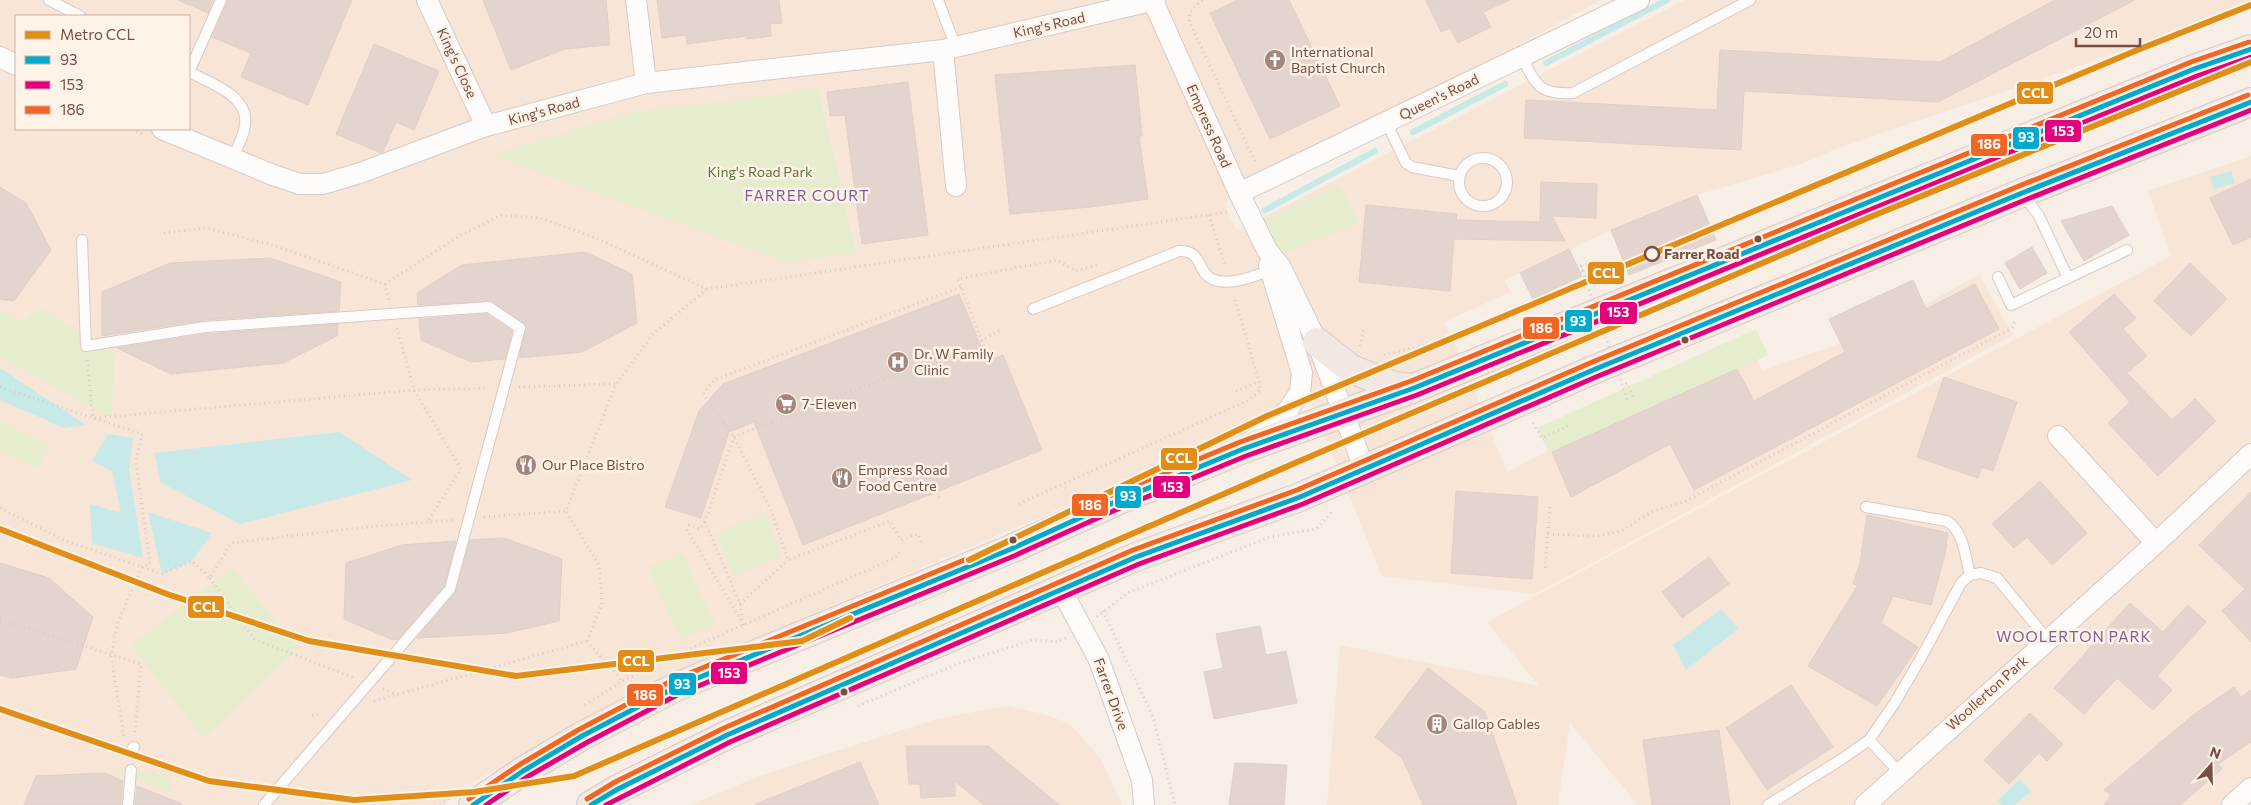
<svg xmlns="http://www.w3.org/2000/svg" width="2251" height="805" viewBox="0 0 2251 805" font-family="Commissioner,sans-serif">
	<style>
		.residential { fill: #f7e5d7; fill-rule: evenodd }
		.green { fill: #e5edce }
		.water { fill: #c7eae8 }
		.lines { fill: none; stroke-linecap: round; stroke-linejoin: round }
		.stream { stroke: #c7eae8; stroke-width: 6 }
		.building { fill: #e3d4cd; stroke: #e0cfc7 }
		.service-casing { stroke: #d8cac4; stroke-width: 12 }
		.minor-casing { stroke: #d8cac4; stroke-width: 22 }
		.trunk-casing { stroke: #d9cbc6; stroke-width: 30 }
		.path { stroke: #d8ccc7; stroke-width: 3; stroke-dasharray: 1 4; stroke-linecap: butt }
		.service { stroke: #fefcfb; stroke-width: 10 }
		.minor { stroke: #fefcfb; stroke-width: 20 }
		.trunk { stroke: #f2e8e2; stroke-width: 28 }
		.path-bridge { stroke: #d8ccc7; stroke-width: 3; stroke-dasharray: 1 4; stroke-linecap: butt }
		.bus-1-casing { stroke: #fff2e7; stroke-width: 9 }
		.bus-2-casing { stroke: #fff2e7; stroke-width: 9 }
		.bus-3-casing { stroke: #fff2e7; stroke-width: 9 }
		.bus-1 { stroke: #00a9ce; stroke-width: 5 }
		.bus-2 { stroke: #e5007d; stroke-width: 5 }
		.bus-3 { stroke: #f26522; stroke-width: 5 }
		.metro-1-casing { stroke: #fff2e7; stroke-width: 10 }
		.metro-1 { stroke: #e08e18; stroke-width: 6 }
		.bus-dot { fill: #774f44; stroke: #fff2e7; stroke-width: 2 }
		.stop-dot { fill: #fff2e7; stroke: #774f44; stroke-width: 2.5 }
		.labels { text-anchor: middle; stroke-width: 5; stroke-linejoin: round; paint-order: stroke }
		.street-label { font-size: 14px; fill: #774f44; stroke: #fff2e7 }
		.poi-label { font-size: 14px; fill: #774f44; stroke: #fff2e7; text-anchor: start }
		.park-label { font-size: 14px; fill: #547839; stroke: #fff2e7 }
		.stop-label { font-size: 14px; font-weight: bold; fill: #774f44; stroke: #fff2e7; text-anchor: start }
		.neighbourhood-label { font-size: 15px; letter-spacing: 1px; fill: #7e5f9b; stroke: #fff2e7 }
		.line-badge { stroke: #fff2e7; stroke-width: 2 }
		.badge-label { font-size: 14px; text-anchor: middle; font-weight: bold; fill: #fff }
	</style>
	<rect width="100%" height="100%" fill="#f7eee5"/>
	<!-- residential -->
	<path class="residential" d="M0,0h1601l-377,203 13,28 448,-231h566v7l-418,143 -32,14 -104,31 -86,35 -106,50 5,12 -66,30 9,16 54,134 245,-126 10,25 79,-28 83,-38 55,-30 34,60 -478,259 -153,-18 -71,-174 -563,239 -285,146 -18,18h-445zM16,16h173v113h-173z
		M2251,156v649h-613l-68,-82 -12,82h-231l13,-160 199,41 -52,-64 684,-366 -23,-65z
		M1007,706l37,8 26,10 31,35 21,46h-432l72,-30 175,-56z"/>
	<!-- green -->
	<path class="green" d="M818,90l38,162 -70,10 -294,-107 142,-43z
		M1340,184l19,39 -81,32 -19,-32z
		M40,308l75,48 -4,62 -111,-61v-47l22,12z
		M1756,329l12,26 -219,98 -12,-25z
		M0,421l52,26 -16,21 -36,-17z
		M765,513l17,43 -48,20 -18,-43z
		M682,553l33,71 -34,15 -33,-71z
		M232,568l66,80 -95,91 -72,-94z
		M101,766l67,9 5,18z"/>
	<!-- water -->
	<path class="water" d="M2231,171l4,12 -21,6 -4,-12z
		M0,368l86,57 -22,3 -64,-28z
		M339,432l73,48 -172,44 -80,-42 -5,-29z
		M108,434l25,4 -4,31 14,89 -51,-15 -2,-39 31,9 -9,-42 -20,-10z
		M148,512l64,21 -20,28 -30,13z
		M1721,609l18,19 -53,42 -13,-25z
		M2020,779l11,12 -16,14h-14l-4,-4z"/>
	<g class="lines">
		<!-- stream -->
		<path class="stream" d="M1546,63l121,-63
			M1413,132l92,-48
			M1265,210l110,-59"/>
	</g>
	<!-- building -->
	<path class="building" d="M178,0h35l-5,13z
		M228,0h124l-44,105 -67,-28 10,-24 -39,-16z
		M483,0h123l4,45 -45,4 -54,21z
		M657,0h122l3,23 -12,1 1,12 -24,3 -1,-3 -59,8 -1,-9 -24,3z
		M1238,0h51l51,106 -70,33 -60,-126z
		M1426,0h84l-27,12 8,15 -33,16 -8,-15 -9,4z
		M2055,0h80l-197,102 -194,-11 -3,59 -217,-12 2,-38 191,10 3,-60 220,12z
		M374,44l65,27 -25,59 -18,-8 -13,30 -2,1 -45,-19z
		M1135,65l7,71h-3l9,63 -57,8 -81,7 -15,-139z
		M908,82l20,153 -66,9 -17,-129 -15,1 -3,-24z
		M2251,179v58l-18,8 -23,-47z
		M1541,182l56,2 -1,34 -44,-2 13,25 -111,-2 -4,52 -91,-9 7,-77 91,9 -1,6 84,2z
		M0,187l26,16 25,47 -37,51 -14,-2z
		M1697,195l19,45 -87,35 -18,-45z
		M2112,206l17,29 -45,26 -23,-40z
		M2032,247l15,26 -27,16 -15,-26z
		M1569,249l13,27 -49,23 -13,-26z
		M585,252l47,22 5,49 -55,29 -63,6 7,-33 -34,-24 -74,4 -1,-12 45,-28z
		M270,258l71,24 -2,29 -134,9 -103,16v-44l68,-29z
		M2190,263l37,36 -36,37 -37,-35z
		M1913,280l13,29 49,-25 24,45 -305,161 -24,-46 -99,53 -19,-45 185,-83 17,32 91,-49 -16,-33z
		M959,294l28,67 16,-6 39,95 -239,95 -49,-123 -25,10 -28,86 -36,-11 34,-96 24,-27z
		M2114,294l22,24 -13,11 24,27 -20,17 45,47 23,-21 21,22 -58,55 -50,-53 22,-21 -61,-70z
		M487,314l25,17 -7,28 -34,3 -50,-22 -2,-21z
		M338,324l-1,12 -54,27 -112,11 -54,-26 89,-14z
		M1944,377l73,25 -24,69 -11,-4 -4,11 -61,-21z
		M2040,481l47,52 -35,32 -25,-28 -13,11 -22,-24z
		M1456,491l82,6 -6,82 -81,-6z
		M2251,492v150l-29,-31 23,-22 -46,-44z
		M1867,515l81,18 -3,21 -14,51 -38,-9 -12,27 37,24 -41,59 -69,-40 50,-81 -5,-1 7,-21z
		M504,538l58,21 -3,62 -52,12 -90,5 38,-45 15,-53z
		M456,541l-12,45 -46,53 -5,1 -49,-21 2,-56 56,-18z
		M1709,557l20,27 -47,34 -20,-26z
		M0,563l49,15 44,39 -17,52 -64,9 -12,-3z
		M2130,603l33,29 25,-27 18,17 -49,54 15,14 -19,20 -36,-32 -33,36 -30,-26z
		M1260,626l6,29 20,-4 11,52 -83,16 -10,-47 19,-4 -7,-34z
		M1428,668l57,44 32,93h-94l-21,-47 -27,-21z
		M1791,685l42,62 -66,43 -41,-62z
		M2234,687l7,10 10,-7v52l-33,22 4,5 -42,36h-76l7,-10 -7,-5 88,-74z
		M2030,713l33,31 -16,17 -8,-8 -30,31 -25,-24z
		M1719,730l11,75h-78l-9,-65z
		M906,746h82l71,59h-75l-29,-24v15l-34,2 -1,-14h-11z
		M860,762l19,43h-123v-1z
		M1235,763l52,2 -3,40h-55z
		M105,773l18,8 -2,24h-97l12,-29z
		M137,786l45,18v1h-47z"/>
	<g class="lines">
		<!-- service casing -->
		<g class="service-casing">
			<path id="service" d="M49,0l31,16
				M938,0l18,48
				M1522,57c14,28 17,38 51,36l177,-93
				M189,72c21,11 60,23 56,53 -1,11 -8,23 -12,33
				M189,72l32,-72
				M1386,122l20,41 6,4 47,9
				M1459 182a24 24 0 1 1 48 0a24 24 0 1 1-48 0Z
				M2022,193l17,23 29,62
				M82,240l4,106 119,-19 284,-20 31,21 -70,261 -186,216
				M1998,277l13,28 116,-55
				M1033,309l146,-58c24,-1 17,20 33,28 17,8 44,-3 60,-10
				M1866,507l81,14c17,11 18,35 23,54
				M1869,740l31,33
				M133,748l1,-1
				M128,805l3,-35
				M1768,805l74,-46 27,-19 25,-36 27,-46 40,-75 9,-8 11,-2 16,5 50,61"/>
		</g>
		<!-- minor casing -->
		<g class="minor-casing">
			<path id="minor" d="M427,0l59,126
				M636,0l10,83
				M1153,1l86,192 28,57 13,16 37,76 47,126
				M943,50l13,136
				M0,57l16,8
				M162,129l111,46 27,9h23l37,-11 126,-47 160,-43 297,-33 212,-50
				M1239,193l400,-193
				M2058,436l98,107
				M1252,441l37,-32 11,-17 2,-19 -33,-108
				M1061,589l38,71 43,120 2,25
				M1865,805l291,-262 95,-89
				M2232,805l19,-17"/>
		</g>
		<!-- trunk casing -->
		<g class="trunk-casing">
			<path id="trunk" d="M1317,342l34,27 43,17 20,2
				M473,805l50,-34 59,-35 94,-49 335,-138 106,-48 126,-52 171,-61 780,-319 57,-20
				M591,805l27,-16 109,-54 334,-146 75,-32 164,-60 293,-127 429,-177 229,-91"/>
		</g>
		<!-- path -->
		<path class="path" d="M1202,0l-12,12 -1,9 67,143
			M132,129l11,5
			M1209,215l16,51
			M164,233l43,-5 68,18 110,38 76,-49 41,-20 38,3 56,20 111,51 520,-77
			M1581,266l9,-3 9,24
			M1582,270l6,-2 8,21
			M385,284l4,16
			M397,328l17,62 47,79 -34,53
			M1360,346l4,-16
			M1384,355l69,-17
			M87,360l6,58 49,16 -6,27 14,103 -8,3 -24,55 -7,34 13,81
			M989,360l-31,-81 99,-19 19,11 23,-7
			M889,371l2,5
			M1626,384l1,-1 7,16
			M0,387l93,31 321,-28 74,-2
			M519,387l97,-3
			M1236,391l23,-9
			M1533,423l9,15 28,-13
			M724,424l5,-2
			M937,492l3,7
			M1019,504l228,-103 13,-10 -1,-9 -25,-86
			M0,508l66,33 96,33 30,-13 18,17 21,-35 145,-17 77,-6
			M484,517l82,-6
			M705,522l-5,7 -11,-4 -2,5 55,92
			M1548,534l48,2 25,-5 30,-19 35,-11 326,-173 4,-8
			M921,542l-3,-8 -17,6 -11,-19 -102,39 -18,-52 -36,-71 -27,-35 -3,-9 10,-13 247,-93
			M1545,568l5,-64
			M210,578l44,61 100,39
			M740,604l48,-44
			M1103,611l50,106 22,88
			M1097,617l30,-24 143,-56 46,-8 17,-18
			M0,620l141,44 -6,69
			M743,625l-3,-21 -35,-82 29,-85 247,-96 21,-12
			M587,641l15,-37 -3,-39 -33,-54 50,-127 37,-50 54,-45
			M587,641l35,40
			M383,689l15,6
			M374,701l213,-60
			M585,705l37,-24 74,-35 199,-88 7,-9
			M858,706l99,-42 76,-24 25,2 8,-4
			M312,716l9,-2
			M440,805l10,-8"/>
		<!-- service -->
		<use href="#service" class="service"/>
		<!-- minor -->
		<use href="#minor" class="minor"/>
		<!-- trunk -->
		<use href="#trunk" class="trunk"/>
		<!-- path-bridge -->
		<path class="path-bridge" d="M1581,266l47,136"/>
		<!-- bus-1 casing -->
		<g class="bus-1-casing">
			<path id="bus-1" d="M473,805l50,-34 59,-35 94,-49 335,-138 106,-48 126,-52 171,-61 780,-319 57,-20
				M591,805l27,-16 109,-54 409,-178 164,-60 293,-127 429,-177 229,-91"/>
		</g>
		<!-- bus-2 casing -->
		<g class="bus-2-casing">
			<path id="bus-2" d="M486,805l41,-28 59,-34 93,-49 335,-138 106,-48 126,-52 171,-61 780,-319 54,-19
				M606,805l124,-63 409,-178 164,-60 293,-127 429,-177 226,-90"/>
		</g>
		<!-- bus-3 casing -->
		<g class="bus-3-casing">
			<path id="bus-3" d="M469,799l50,-34 59,-35 95,-50 335,-138 106,-48 126,-52 171,-61 780,-319 58,-20
				M587,799l28,-17 109,-54 409,-178 164,-60 293,-127 429,-177 229,-91"/>
		</g>
		<!-- bus-1 -->
		<use href="#bus-1" class="bus-1"/>
		<!-- bus-2 -->
		<use href="#bus-2" class="bus-2"/>
		<!-- bus-3 -->
		<use href="#bus-3" class="bus-3"/>
		<!-- metro-1 casing -->
		<g class="metro-1-casing">
			<path id="metro-1" d="M0,529l167,65 142,47 207,35 286,-35 48,-23
				M969,560l298,-144 868,-365 116,-46
				M0,709l209,72 145,19 120,-8 100,-16 728,-316 568,-243 381,-155"/>
		</g>
		<!-- metro-1 -->
		<use href="#metro-1" class="metro-1"/>
	</g>
	<!-- icons -->
	<defs>
		<g id="church-disc" transform="scale(1.125)"><circle r="9.5" fill="#a4877c" stroke="#fff2e7"/><path d="M-1.2-6h2.4v3.5h3.3v2.4h-3.3V6h-2.4V-.1h-3.3v-2.4h3.3Z" fill="#fff"/></g>
		<g id="hospital-disc" transform="scale(1.125)"><circle r="9.5" fill="#a4877c" stroke="#fff2e7"/><path d="M-5-5h3v3.5h4V-5h3V5h-3V1.5h-4V5h-3Z" fill="#fff"/></g>
		<g id="supermarket-disc" transform="scale(1.125)"><circle r="9.5" fill="#a4877c" stroke="#fff2e7"/><path d="M-6-5.5h2.5l.6 2H6L4.5 2H-2.5L-4.4-4H-6ZM-1.5 3.2a1.3 1.3 0 1 0 .1 0ZM3 3.2a1.3 1.3 0 1 0 .1 0Z" fill="#fff"/></g>
		<g id="restaurant-disc" transform="scale(1.125)"><circle r="9.5" fill="#a4877c" stroke="#fff2e7"/><path d="M-5-6h1v4h1v-4h1v4h1v-4h1v5L-1.5 .5V6h-2V.5L-5-1ZM5-6V6H3V1.5H1.5Q1.5-4 5-6Z" fill="#fff"/></g>
		<g id="building-disc" transform="scale(1.125)"><circle r="9.5" fill="#a4877c" stroke="#fff2e7"/><path d="M-4-6H4V6H1V3H-1V6H-4ZM-2.5-4.3h1.7v1.8h-1.7ZM.8-4.3h1.7v1.8H.8ZM-2.5-1h1.7V.8h-1.7ZM.8-1h1.7V.8H.8Z" fill="#fff"/></g>
	</defs>
	<g fill-rule="evenodd">
		<use href="#church-disc" x="1275" y="60"/>
		<use href="#hospital-disc" x="898" y="362"/>
		<use href="#supermarket-disc" x="786" y="404"/>
		<use href="#restaurant-disc" x="526" y="465"/>
		<use href="#restaurant-disc" x="842" y="478"/>
		<use href="#building-disc" x="1437" y="724"/>
	</g>
	<!-- markers -->
	<g class="bus-dot">
		<circle cx="1758" cy="239" r="4.5"/>
		<circle cx="1685" cy="340" r="4.5"/>
		<circle cx="1013" cy="540" r="4.5"/>
		<circle cx="844" cy="692" r="4.5"/>
	</g>
	<circle class="stop-dot" cx="1652" cy="254" r="7"/>
	<g class="labels">
		<!-- street labels -->
		<g class="street-label">
			<text transform="translate(1049 25) rotate(-13)" y="5">King's Road</text>
			<text transform="translate(457 63) rotate(65)" y="5">King's Close</text>
			<text transform="translate(1439 97) rotate(-26)" y="5">Queen's Road</text>
			<text transform="translate(544 111) rotate(-15)" y="5">King's Road</text>
			<text transform="translate(1209 126) rotate(66)" y="5">Empress Road</text>
			<text transform="translate(1987 693) rotate(-42)" y="5">Woollerton Park</text>
			<text transform="translate(1111 694) rotate(70)" y="5">Farrer Drive</text>
		</g>
		<!-- poi labels -->
		<g class="poi-label">
			<text x="1291" y="57">International<tspan x="1291" dy="16">Baptist Church</tspan></text>
			<text x="914" y="359">Dr. W Family<tspan x="914" dy="16">Clinic</tspan></text>
			<text x="802" y="409">7-Eleven</text>
			<text x="542" y="470">Our Place Bistro</text>
			<text x="858" y="475">Empress Road<tspan x="858" dy="16">Food Centre</tspan></text>
			<text x="1453" y="729">Gallop Gables</text>
		</g>
		<!-- park labels -->
		<g class="park-label">
			<text x="760" y="177">King's Road Park</text>
		</g>
		<!-- stop labels -->
		<g class="stop-label">
			<text x="1664" y="259">Farrer Road</text>
		</g>
		<!-- neighbourhood labels -->
		<g class="neighbourhood-label">
			<text x="807" y="201">FARRER COURT</text>
			<text x="2074" y="642">WOOLERTON PARK</text>
		</g>
	</g>
	<g class="line-badge">
		<rect x="2016" y="81" width="38" height="24" rx="5" fill="#e08e18"/>
		<rect x="2044" y="119" width="38" height="24" rx="5" fill="#e5007d"/>
		<rect x="2012" y="126" width="28" height="24" rx="5" fill="#00a9ce"/>
		<rect x="1970" y="133" width="38" height="24" rx="5" fill="#f26522"/>
		<rect x="1587" y="261" width="38" height="24" rx="5" fill="#e08e18"/>
		<rect x="1599" y="301" width="39" height="24" rx="5" fill="#e5007d"/>
		<rect x="1564" y="309" width="29" height="24" rx="5" fill="#00a9ce"/>
		<rect x="1522" y="316" width="38" height="24" rx="5" fill="#f26522"/>
		<rect x="1160" y="447" width="38" height="24" rx="5" fill="#e08e18"/>
		<rect x="1152" y="475" width="39" height="24" rx="5" fill="#e5007d"/>
		<rect x="1114" y="485" width="28" height="24" rx="5" fill="#00a9ce"/>
		<rect x="1071" y="493" width="38" height="24" rx="5" fill="#f26522"/>
		<rect x="187" y="595" width="38" height="24" rx="5" fill="#e08e18"/>
		<rect x="617" y="649" width="38" height="24" rx="5" fill="#e08e18"/>
		<rect x="710" y="661" width="38" height="24" rx="5" fill="#e5007d"/>
		<rect x="668" y="672" width="29" height="24" rx="5" fill="#00a9ce"/>
		<rect x="626" y="683" width="38" height="24" rx="5" fill="#f26522"/>
	</g>
	<g class="badge-label">
		<text x="2035" y="98">CCL</text>
		<text x="2063" y="136">153</text>
		<text x="2026" y="142">93</text>
		<text x="1989" y="149">186</text>
		<text x="1606" y="278">CCL</text>
		<text x="1618" y="317">153</text>
		<text x="1578" y="326">93</text>
		<text x="1541" y="333">186</text>
		<text x="1179" y="463">CCL</text>
		<text x="1172" y="492">153</text>
		<text x="1128" y="501">93</text>
		<text x="1090" y="510">186</text>
		<text x="206" y="612">CCL</text>
		<text x="636" y="666">CCL</text>
		<text x="729" y="678">153</text>
		<text x="682" y="689">93</text>
		<text x="645" y="700">186</text>
	</g>
	<!-- legend -->
	<rect x="15" y="15" width="175" height="115" fill="#fff2e7" stroke="#c9b1a6"/>
	<rect x="25" y="31" width="25" height="8" fill="#e08e18" stroke="#c9b1a6"/>
	<text x="60" y="40" font-size="15" fill="#774f44">Metro CCL</text>
	<rect x="25" y="56" width="25" height="8" fill="#00a9ce" stroke="#c9b1a6"/>
	<text x="60" y="65" font-size="15" fill="#774f44">93</text>
	<rect x="25" y="81" width="25" height="8" fill="#e5007d" stroke="#c9b1a6"/>
	<text x="60" y="90" font-size="15" fill="#774f44">153</text>
	<rect x="25" y="106" width="25" height="8" fill="#f26522" stroke="#c9b1a6"/>
	<text x="60" y="115" font-size="15" fill="#774f44">186</text>
	<!-- north arrow -->
	<g transform="translate(2211 765) rotate(20)" stroke="#fff2e7" stroke-width="4" paint-order="stroke">
	<path d="M0-4L9 19L0 12L-9 19Z" fill="#774f44"/>
	<text y="-8" font-size="14" font-weight="bold" text-anchor="middle" fill="#774f44">N</text>
	</g>
	<!-- scale -->
	<path d="M2076 38v8h64v-8" fill="none" stroke="#774f44" stroke-width="2.5"/>
	<text x="2084" y="38" font-size="15" fill="#774f44" stroke="#fff2e7" stroke-width="4" paint-order="stroke">20 m</text>
</svg>
